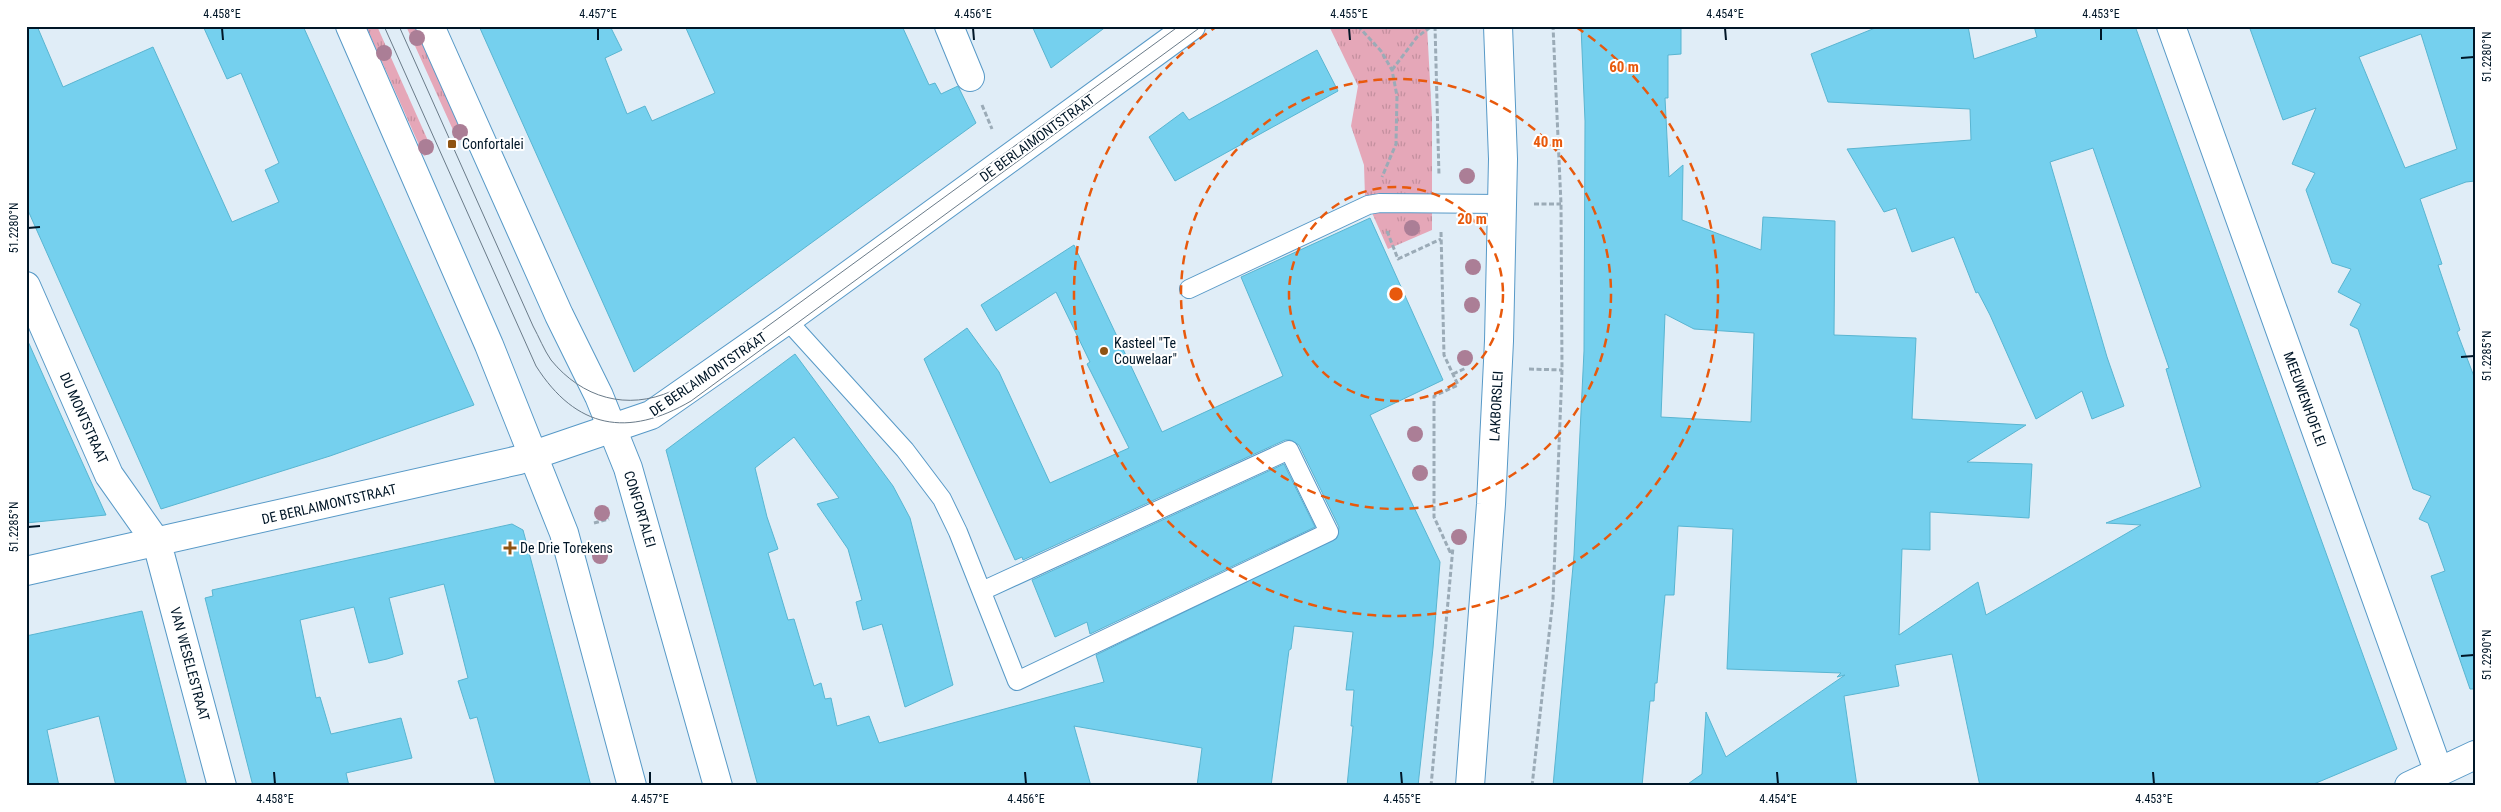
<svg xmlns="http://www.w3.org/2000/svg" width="2501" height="812" viewBox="0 0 2501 812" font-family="'Roboto Condensed',sans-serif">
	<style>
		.grass { fill: url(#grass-tufts) }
		.building { fill: #75d0ee; stroke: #59b5d1; fill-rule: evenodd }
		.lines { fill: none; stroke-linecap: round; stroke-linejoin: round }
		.service-casing { stroke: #5799c7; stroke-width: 20 }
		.minor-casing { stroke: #5799c7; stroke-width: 30 }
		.tertiary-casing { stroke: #5799c7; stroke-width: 30 }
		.path { stroke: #9babb7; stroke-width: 3; stroke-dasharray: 5 2.5; stroke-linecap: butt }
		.service { stroke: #fff; stroke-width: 18 }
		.minor { stroke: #fff; stroke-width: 28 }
		.tertiary { stroke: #fff; stroke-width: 28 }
		.tram { stroke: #6a7b89; stroke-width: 1 }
		.tree { fill: #ab7e96 }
		.ticks { fill: none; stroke: #001627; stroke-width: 2 }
		.ring { fill: none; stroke: #e8590c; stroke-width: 2.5; stroke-dasharray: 9 6 }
		.poi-dot { fill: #8f5312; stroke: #fff; stroke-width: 2 }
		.labels { text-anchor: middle; stroke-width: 4; stroke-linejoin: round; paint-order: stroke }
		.street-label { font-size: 14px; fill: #001627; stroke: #fff }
		.poi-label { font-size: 14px; fill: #001627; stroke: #fff; text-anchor: start }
		.centre { fill: #e8590c; stroke: #fff; stroke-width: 2.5 }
		.ring-label { font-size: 15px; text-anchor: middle; font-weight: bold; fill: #e8590c; stroke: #fff; stroke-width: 4; stroke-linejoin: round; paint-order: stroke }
		.neatline { fill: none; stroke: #001627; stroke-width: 2 }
		.ticks-label { font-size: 12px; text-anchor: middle; fill: #001627 }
	</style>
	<defs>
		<pattern id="grass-tufts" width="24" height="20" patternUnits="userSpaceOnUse" patternTransform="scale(1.25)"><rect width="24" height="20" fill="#e5a7b8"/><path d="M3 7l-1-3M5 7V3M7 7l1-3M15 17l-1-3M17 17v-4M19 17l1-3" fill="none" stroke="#c38f9e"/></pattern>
	</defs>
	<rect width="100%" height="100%" fill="#e0edf7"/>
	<!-- grass -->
	<path class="grass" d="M366,26h11l56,126 -9,4z
		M406,26h11l50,111 -9,4z
		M1329,26h98l5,92v112l-44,19 -23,-52 -1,-32 -13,-39 7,-40z"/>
	<!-- building -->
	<path class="building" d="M26,26h11l26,61 90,-40 79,175 47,-20 -14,-32 14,-7 -38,-90 -14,6 -24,-53h100l171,379 -144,51 -169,53 -135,-303z
		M479,26h131l12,24 -17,8 22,56 18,-8 7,15 63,-28 -30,-67h217l27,59 6,-2 6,11 17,-8 18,37 -342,249z
		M1032,26h75l-56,42z
		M1581,26l100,1v27l-13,1v43h-3l4,79 14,-12 -1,55 79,30 2,-33 72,4 -1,114 82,3 -4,81 114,6 -59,37 65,2 -3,54 -99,-6v38l-28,-1 -3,86 79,-53 8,33 155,-90 -35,-2 95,-36 -35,-118 3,-1 -76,-220 -43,14 57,195 17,49 -32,13 -10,-28 -46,28 -46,-104 -12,-23 -2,1 -22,-56 -42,15 -16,-44 -12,4 -37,-63 124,-9 -1,-31 -142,-7 -17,-48 69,-28h88l6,33 63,-22 -3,-11h101l262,723 -88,37h-329l-28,-132 -57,11 4,21 -55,10 13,90h-172l17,-12 4,-62 20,45 119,-82 -8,2 4,-4 -114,-4 6,-140 -55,-3 -4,69h-9l-8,88h-2l-1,18h-4l-8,85h-89l21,-231 10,-204 1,-230zM1665,314l29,15 60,4 -3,89 -90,-5z
		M2249,26h226v155l-9,1 -46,17 22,65 -4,1 22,65 -3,2 18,47v310h-5l-39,-113 14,-5 -17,-48 -9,-4 12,-23 -18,-7 -55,-160 -8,-4 11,-21 -23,-12 13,-23 -19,-6 -26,-73 9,-17 -23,-9 24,-56 -33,12zM2421,34l36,115 -52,19 -46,-111z
		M1317,50l21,41 -163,90 -26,-44 34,-25 6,8z
		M1370,218l73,162 -73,35 70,147 -7,86 -15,138h-71l6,-60h-2l3,-36h-8l7,-58 -59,-6 -3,23 -2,1 -18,136h-74l5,-38 -128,-22 17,60h-333l-92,-336 129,-96 98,132 17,32 43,167 -48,22 -23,-83 -19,6 -7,-28 6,-2 -14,-51 -31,-45 22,-6 -45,-61 -39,31 12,49 11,32 -10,4 20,67 6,-1 20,67 7,-3 4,16 6,-1 6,28 32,-10 10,27 225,-61 -8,-27 241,-117 2,-11 -40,-82 -9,-5h-5l-262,120 -1,-3 -7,3 -91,-201 43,-31 32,44 51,111 79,-35 -42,-84 3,-2 -34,-70 -60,39 -15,-26 93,-60 88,187 121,-56 -42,-99z
		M26,337l38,85 42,93 -80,8z
		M1284,464l31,63 -225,107 -3,-12 -32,15 -23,-57z
		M512,524l11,6 68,256h-95l-19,-69 -7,2 -12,-38 10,-3 -24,-94 -55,14 14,56 -16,5 -18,4 -15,-56 -54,13 16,78 4,-1 11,37 70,-16 11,40 -66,15 3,13h-96l-48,-188 8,-2 -1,-6z
		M142,611l45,175h-71l-17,-70 -52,14 12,56h-33v-150z"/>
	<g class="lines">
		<!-- service casing -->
		<g class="service-casing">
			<path id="service" d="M1189,289l179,-84 12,-2 122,1
				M787,320l118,130 37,49 16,33 59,149 312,-149 -40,-82 -307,141"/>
		</g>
		<!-- minor casing -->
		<g class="minor-casing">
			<path id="minor" d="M949,26l21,51
				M2171,26l268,747
				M26,286l83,189 48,68 65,243
				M26,571l493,-111 132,-45 136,-95 404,-294
				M2409,786l66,-31"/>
		</g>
		<!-- tertiary casing -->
		<g class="tertiary-casing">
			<path id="tertiary" d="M350,26l139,319 75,188 68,253
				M430,26l129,289 40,81 29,72 90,318
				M1470,786l21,-282 8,-163 4,-182 -5,-133"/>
		</g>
		<!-- path -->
		<path class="path" d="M1358,26l23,25 11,19 5,26 -1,48 -14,33
			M1435,26l4,150
			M1392,70l25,-33 15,-11
			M982,105l10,24
			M1534,204h27
			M1387,231l11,28 43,-20
			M1441,232l3,123 14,30 -24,11v121l17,37
			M1529,369l33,1
			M1453,374l13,-6
			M594,523l15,-4
			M1431,786l22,-239
			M1532,786l21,-187 9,-229 -1,-166 -8,-178"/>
		<!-- service -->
		<use href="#service" class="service"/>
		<!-- minor -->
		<use href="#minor" class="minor"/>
		<!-- tertiary -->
		<use href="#tertiary" class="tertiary"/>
		<!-- tram -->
		<path class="tram" d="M384,26l152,340c40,63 92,72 155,35l511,-375
			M399,26l134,300c6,11 11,24 18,34 31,38 76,51 121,31 19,-8 36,-22 52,-33l455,-332"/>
	</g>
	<!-- trees -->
	<g class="tree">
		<circle cx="417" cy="38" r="8"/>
		<circle cx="384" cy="53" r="8"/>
		<circle cx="460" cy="132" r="8"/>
		<circle cx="426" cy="147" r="8"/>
		<circle cx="1467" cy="176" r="8"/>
		<circle cx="1412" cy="228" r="8"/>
		<circle cx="1473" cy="267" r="8"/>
		<circle cx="1472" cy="305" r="8"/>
		<circle cx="1465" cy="358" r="8"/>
		<circle cx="1415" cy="434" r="8"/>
		<circle cx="1420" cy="473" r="8"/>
		<circle cx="602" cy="513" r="8"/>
		<circle cx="1459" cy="537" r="8"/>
		<circle cx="600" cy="556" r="8"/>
	</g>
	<!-- ticks -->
	<path class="ticks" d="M222,28l1,12M598,28v12M973,28l1,12M1349,28l1,12M1725,28l1,12M2101,28v12M2461,58l13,-1M28,228l12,-1M2461,357l13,-1M28,527l12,-1M2461,656l13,-1M274,772l1,12M650,772v12M1025,772l1,12M1401,772l1,12M1777,772l1,12M2153,772l1,12"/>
	<!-- distance rings -->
	<g class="ring">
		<circle cx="1396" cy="294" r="107"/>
		<circle cx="1396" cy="294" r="215"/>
		<path d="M1576 27A322 322 0 1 1 1216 27"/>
	</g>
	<!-- markers -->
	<g class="poi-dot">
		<rect x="447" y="139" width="10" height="10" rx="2.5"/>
		<circle cx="1104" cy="351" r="5"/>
		<path d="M507.5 540.5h5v5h5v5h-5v5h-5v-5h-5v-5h5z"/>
	</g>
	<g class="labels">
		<!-- street labels -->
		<g class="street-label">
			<text transform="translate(1037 138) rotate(-36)" y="5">DE BERLAIMONTSTRAAT</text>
			<text transform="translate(708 374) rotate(-34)" y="5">DE BERLAIMONTSTRAAT</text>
			<text transform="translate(2305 399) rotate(70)" y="5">MEEUWENHOFLEI</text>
			<text transform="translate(1496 406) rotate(-87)" y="5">LAKBORSLEI</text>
			<text transform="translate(84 418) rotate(66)" y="5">DU MONTSTRAAT</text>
			<text transform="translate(329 504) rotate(-13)" y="5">DE BERLAIMONTSTRAAT</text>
			<text transform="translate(640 509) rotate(73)" y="5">CONFORTALEI</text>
			<text transform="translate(190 664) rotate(75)" y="5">VAN WESELESTRAAT</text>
		</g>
		<!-- poi labels -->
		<g class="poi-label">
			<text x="462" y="149">Confortalei</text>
			<text x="1114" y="348">Kasteel "Te<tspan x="1114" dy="16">Couwelaar"</tspan></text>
			<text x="520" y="553">De Drie Torekens</text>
		</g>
	</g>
	<circle cx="1396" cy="294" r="8" class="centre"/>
	<g class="ring-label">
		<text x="1624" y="72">60 m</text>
		<text x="1548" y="147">40 m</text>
		<text x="1472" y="224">20 m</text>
	</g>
	<!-- border -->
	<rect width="2501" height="812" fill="none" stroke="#ffffff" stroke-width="55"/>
	<rect x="28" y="28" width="2446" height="756" class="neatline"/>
	<g class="ticks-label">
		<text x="222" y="18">4.458°E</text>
		<text x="598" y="18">4.457°E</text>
		<text x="973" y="18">4.456°E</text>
		<text x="1349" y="18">4.455°E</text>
		<text x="1725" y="18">4.454°E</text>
		<text x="2101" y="18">4.453°E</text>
		<text transform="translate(2487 57) rotate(-90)" y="4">51.2280°N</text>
		<text transform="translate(14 228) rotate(-90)" y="4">51.2280°N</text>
		<text transform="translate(2487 356) rotate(-90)" y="4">51.2285°N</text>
		<text transform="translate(14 527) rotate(-90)" y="4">51.2285°N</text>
		<text transform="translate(2487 655) rotate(-90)" y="4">51.2290°N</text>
		<text x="275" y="803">4.458°E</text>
		<text x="650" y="803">4.457°E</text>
		<text x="1026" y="803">4.456°E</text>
		<text x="1402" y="803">4.455°E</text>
		<text x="1778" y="803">4.454°E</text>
		<text x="2154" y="803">4.453°E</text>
	</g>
</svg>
